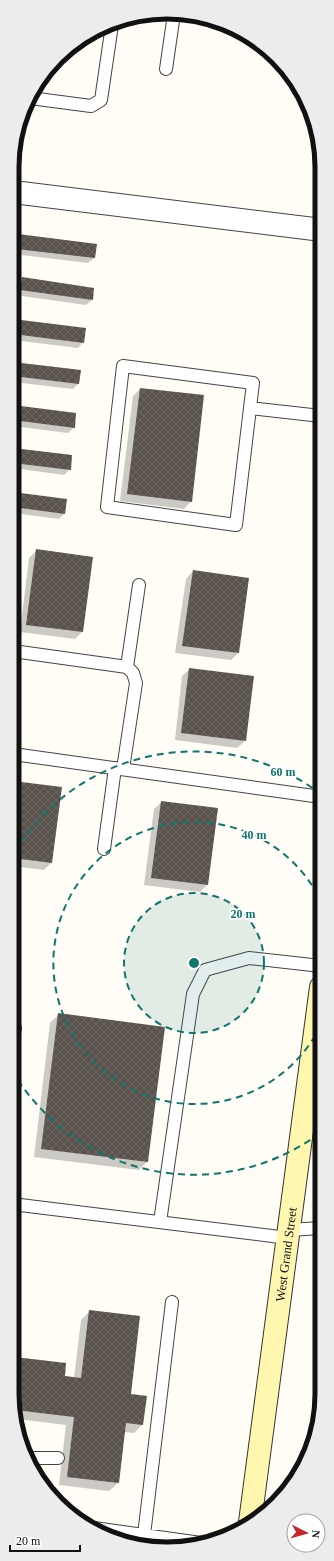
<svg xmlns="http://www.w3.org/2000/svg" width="334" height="1561" viewBox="0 0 334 1561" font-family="Georgia,serif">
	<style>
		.shadow { fill: #0003 }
		.building { fill: url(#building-cross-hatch) }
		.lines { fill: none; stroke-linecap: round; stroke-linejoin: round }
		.lane-casing { stroke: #444; stroke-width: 14 }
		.street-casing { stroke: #444; stroke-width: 24 }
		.secondary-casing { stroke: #333; stroke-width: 24 }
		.lane { stroke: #fff; stroke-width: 12 }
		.street { stroke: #fff; stroke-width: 22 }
		.secondary { stroke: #fff6b0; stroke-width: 22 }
		.ring { fill: none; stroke: #0f766e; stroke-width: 2; stroke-dasharray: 7 5 }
		.labels { text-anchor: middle; stroke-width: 4; stroke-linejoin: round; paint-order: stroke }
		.street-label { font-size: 13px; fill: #111; stroke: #fff }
		.rim { fill: none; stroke: #111; stroke-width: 5 }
		.centre { fill: #0f766e; stroke: #fff; stroke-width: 2 }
		.ring-label { font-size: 12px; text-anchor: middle; font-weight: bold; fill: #0f766e; stroke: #fff; stroke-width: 4; stroke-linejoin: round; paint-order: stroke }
	</style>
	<defs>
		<pattern id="building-cross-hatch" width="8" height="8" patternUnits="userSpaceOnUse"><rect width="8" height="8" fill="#5a524d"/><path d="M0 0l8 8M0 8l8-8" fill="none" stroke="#6d6662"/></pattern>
	</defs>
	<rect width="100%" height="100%" fill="#fffdf5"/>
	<!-- shadow -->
	<path class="shadow" d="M18,235l77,10 -1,13 -6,5 -75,-9v-14z
		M22,278l70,22 -6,5 -71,-10 2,-11z
		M13,320l70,22 -5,6 -65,-8z
		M13,363l66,8 -1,13 -5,5 -60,-7z
		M140,389l51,112 -7,8 -64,-8 13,-105z
		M13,406l61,21 -6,6 -55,-7z
		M13,449l58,7 -1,13 -6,6 -51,-7z
		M13,493l53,7 -1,13 -6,6 -46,-6z
		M37,550l45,82 -7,7 -55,-7 9,-74z
		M193,571l45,82 -7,7 -56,-7 11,-74z
		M190,669l55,72 -8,7 -62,-8 7,-64z
		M13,782l48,6 -10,75 -7,7 -31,-4z
		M162,802l46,82 -8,8 -56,-7 10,-76z
		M59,1014l88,148 -8,8 -105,-13 16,-134z
		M90,1311l52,114 -8,8 -10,-1 -6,51 -9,8 -50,-6 7,-60 -49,-6 -5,-25v-33l3,-3 49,18 10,2 7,-58z"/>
	<!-- building -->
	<path class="building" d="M18,234l79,10 -2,14 -79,-9z
		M22,277l72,11 -1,12 -73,-10z
		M13,319l73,9 -2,15 -71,-9z
		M13,362l68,8 -2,14 -66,-8z
		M140,388l64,7 -12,107 -65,-8z
		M13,405l63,8 -1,15 -62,-8z
		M13,448l59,7 -1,15 -58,-7z
		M13,492l54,7 -2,15 -52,-7z
		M36,549l57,8 -10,75 -57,-7z
		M193,570l56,8 -10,75 -57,-7z
		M189,668l65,8 -8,65 -65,-8z
		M13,781l49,6 -10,76 -39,-5z
		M161,801l57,7 -10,77 -57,-7z
		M58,1013l107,14 -17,135 -107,-13z
		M89,1310l51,6 -9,78 16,2 -4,29 -17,-2 -7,60 -52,-6 7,-60 -59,-7 -3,-16v-18l3,-19 51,6 -1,13 16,2z"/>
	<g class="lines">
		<!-- lane casing -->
		<g class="lane-casing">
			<path id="lane" d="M166,69l8,-55
				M30,98l61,8 10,-6 11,-75
				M123,366l130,17 -17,142 -129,-18z
				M250,408l71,8
				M13,651l114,16 6,6 3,10 -13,86
				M127,667l12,-82
				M13,754l308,43
				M104,849l11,-81
				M12,1045l3,-17h-3
				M12,1204l276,34
				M160,1222l33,-228 12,-24 44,-12 72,8
				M289,1230l32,-2
				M27,1458h31
				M94,1528l107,15
				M144,1535l28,-233"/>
		</g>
		<!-- street casing -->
		<g class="street-casing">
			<path id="street" d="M13,192l309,38"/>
		</g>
		<!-- secondary casing -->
		<g class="secondary-casing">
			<g id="secondary">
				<path id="s1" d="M250,1522l71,-535"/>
			</g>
		</g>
		<!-- lane -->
		<use href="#lane" class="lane"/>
		<!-- street -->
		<use href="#street" class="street"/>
		<!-- secondary -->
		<use href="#secondary" class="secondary"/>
	</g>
	<!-- distance rings -->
	<circle cx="194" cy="963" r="70" fill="#0f766e" fill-opacity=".12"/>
	<g class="ring">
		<circle cx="194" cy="963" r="70"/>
		<path d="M321 1025A141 141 0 1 1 321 901"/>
		<path d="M320 1133A211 211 0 0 1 13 1072M13 854A211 211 0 0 1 321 794"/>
	</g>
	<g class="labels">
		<!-- street labels -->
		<g class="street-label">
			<text dy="5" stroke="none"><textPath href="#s1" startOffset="270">West Grand Street</textPath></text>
		</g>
	</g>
	<!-- crop -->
	<path d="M0 0H334V1561H0ZM167 19H167A148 148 0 0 1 315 167V1394A148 148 0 0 1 167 1542H167A148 148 0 0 1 19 1394V167A148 148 0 0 1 167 19Z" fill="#ececec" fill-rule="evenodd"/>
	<path class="rim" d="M167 19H167A148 148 0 0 1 315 167V1394A148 148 0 0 1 167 1542H167A148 148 0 0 1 19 1394V167A148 148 0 0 1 167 19Z"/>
	<circle cx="194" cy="963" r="6" class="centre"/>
	<g class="ring-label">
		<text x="283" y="776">60 m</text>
		<text x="254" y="839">40 m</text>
		<text x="243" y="918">20 m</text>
	</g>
	<!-- north arrow -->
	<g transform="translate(306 1533) rotate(96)"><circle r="19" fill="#ffffff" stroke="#a0a0a0"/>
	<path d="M0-3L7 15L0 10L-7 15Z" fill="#c4262e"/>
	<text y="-6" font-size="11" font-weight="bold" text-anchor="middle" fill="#111111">N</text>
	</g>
	<!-- scale -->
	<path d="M10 1545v6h70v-6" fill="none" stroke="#111111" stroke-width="2"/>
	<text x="16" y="1545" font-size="12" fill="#111111" stroke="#ffffff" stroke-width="3" paint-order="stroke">20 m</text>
</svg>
